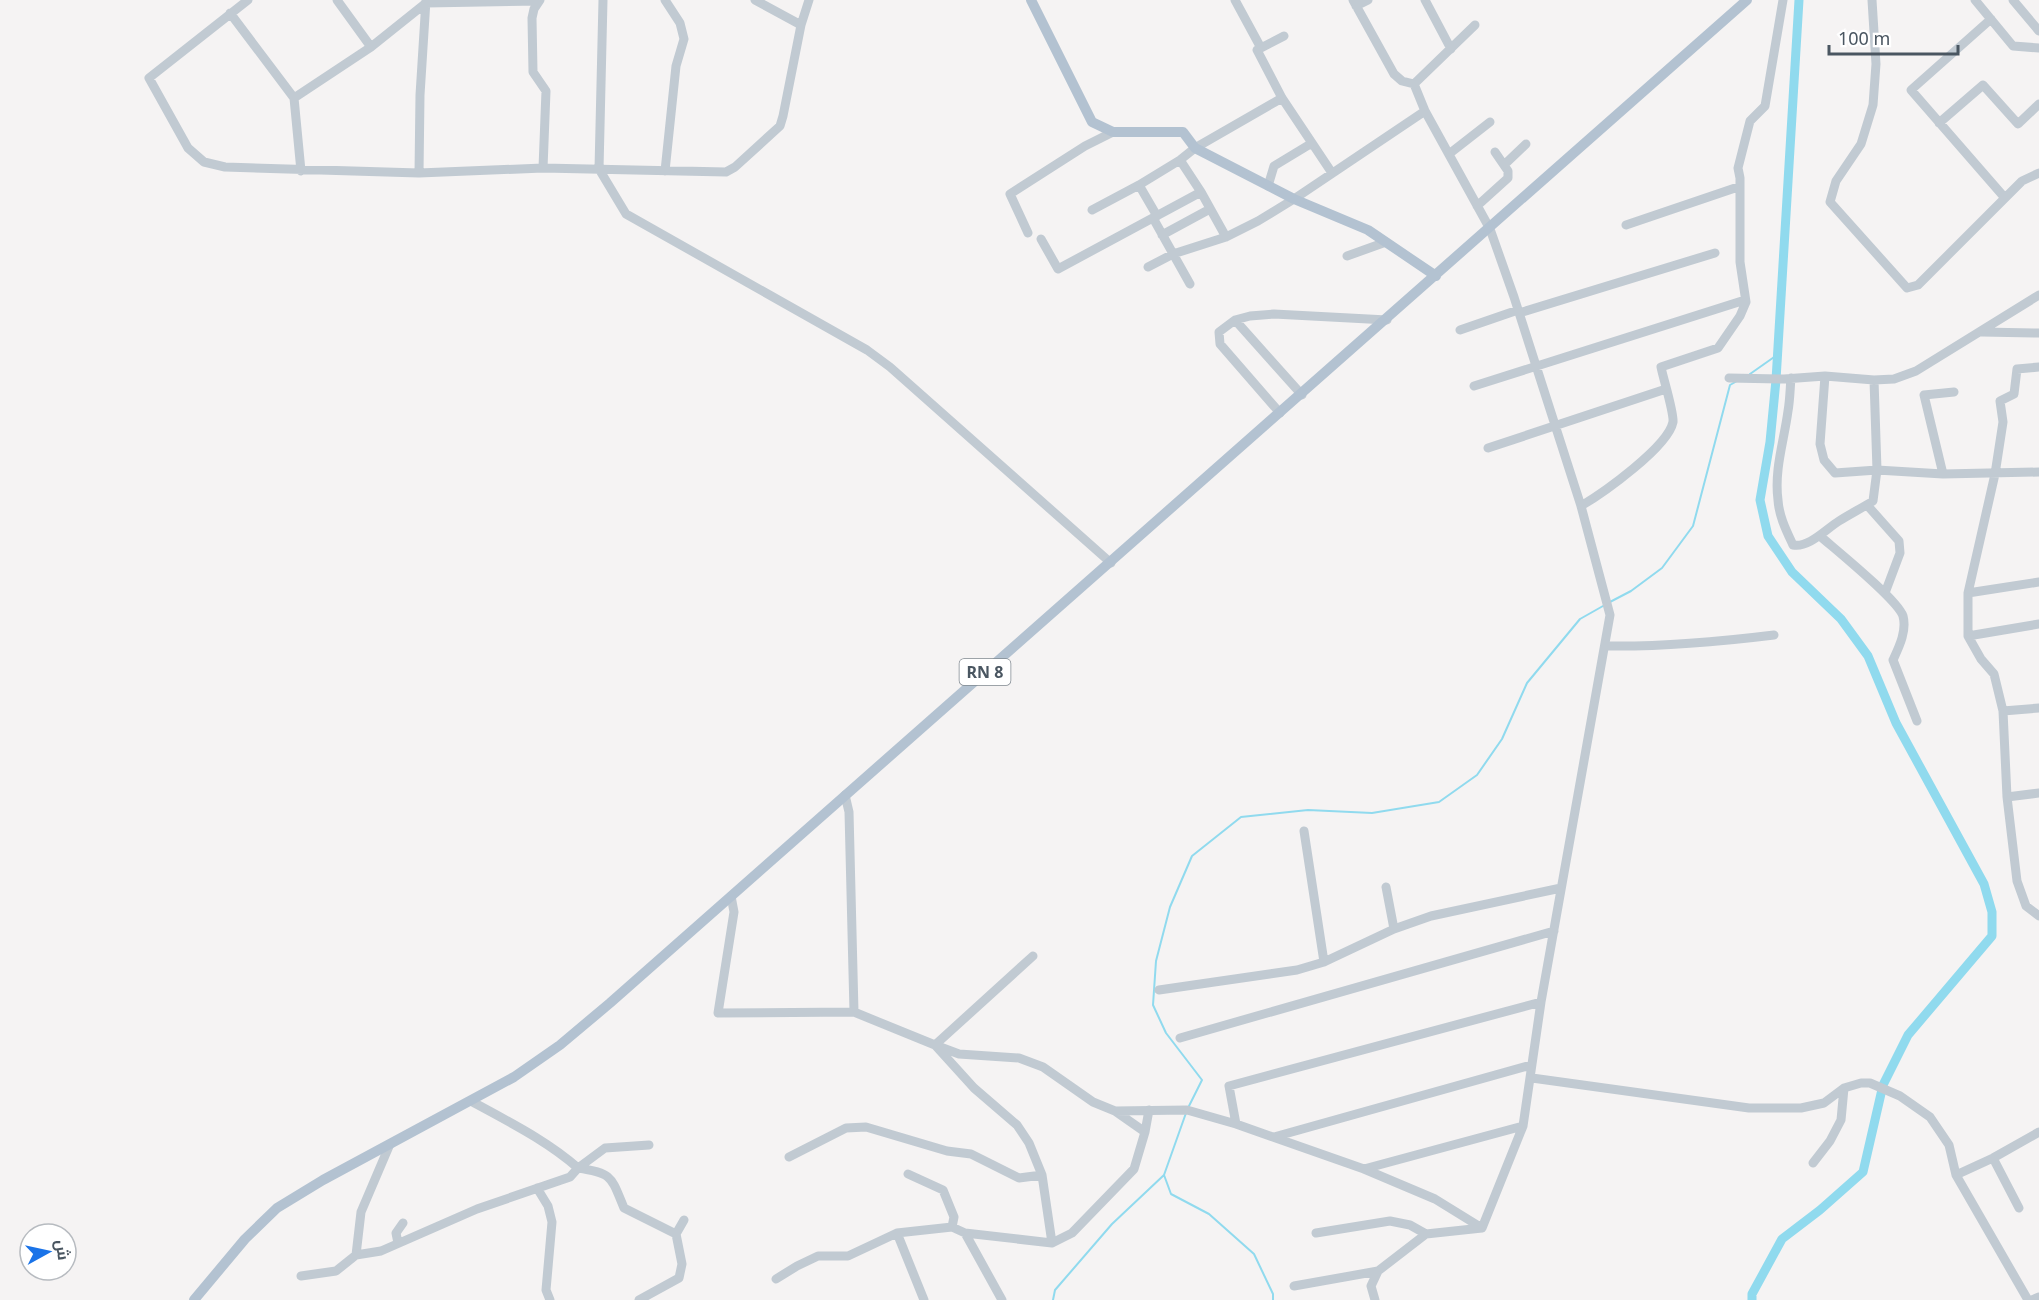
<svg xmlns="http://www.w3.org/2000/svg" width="2039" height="1300" viewBox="0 0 2039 1300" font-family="'Noto Sans',Cairo,sans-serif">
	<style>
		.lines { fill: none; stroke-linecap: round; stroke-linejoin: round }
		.stream { stroke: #90daee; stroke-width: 2 }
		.canal { stroke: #90daee; stroke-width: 9 }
		.minor { stroke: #c1cad2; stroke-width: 9 }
		.major { stroke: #b3c2d1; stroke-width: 10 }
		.labels { text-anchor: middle; stroke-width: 5; stroke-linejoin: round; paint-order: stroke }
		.shield { fill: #fff; stroke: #808990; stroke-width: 1.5 }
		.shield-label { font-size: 16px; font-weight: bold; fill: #4a5661 }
	</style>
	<rect width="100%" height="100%" fill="#f5f3f3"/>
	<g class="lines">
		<!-- stream -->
		<path class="stream" d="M1750,374l27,-19
			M1608,603l23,-12 31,-23 31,-42 37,-141 7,-4
			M1188,1108l14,-28 -36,-47 -13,-28 3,-44 14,-54 22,-51 49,-39 67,-7 64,3 67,-11 38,-27 25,-36 25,-56 53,-64 23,-13
			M1164,1175l7,19 38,20 45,40 19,40v6
			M1053,1300l2,-10 57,-66 52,-49 22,-62"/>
		<!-- canal -->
		<path class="canal" d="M1752,1300v-6l30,-55 38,-29 43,-38 20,-87 25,-50 84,-99v-24l-8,-28 -88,-161 -28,-67 -27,-37 -49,-47 -24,-36 -8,-36 10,-58 6,-62 23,-380"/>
		<!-- minor -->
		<path class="minor" d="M248,0l-99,78 39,70 16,14 21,5 194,6 124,-5 183,4 9,-5 45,-41 3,-10 18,-91 8,-25
			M337,0l34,47
			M540,0l-6,9 -2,9 1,54 13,19 -3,77
			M603,0l-4,169 27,45 241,136 23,17 221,196
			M665,0l15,23 4,16 -8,27 -11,105
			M755,0l46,25
			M1235,0l26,48
			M1353,0l41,74 8,7 12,3 11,27
			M1425,0l26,49
			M1872,0l4,64 -3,41 -12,39 -25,37 -6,21 77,86 11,-3 104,-104 17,-8
			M1975,0l38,46 26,2
			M2013,0l26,31
			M1356,6l12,-6
			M230,13l64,85 7,73
			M1991,19l-80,71 94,108
			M1284,36l-27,14 25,48 50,75
			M1414,84l61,-59
			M294,98l77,-51 55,-44 113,-2
			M1939,123l44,-38 35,39 21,-20
			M1449,154l41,-32
			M1180,160l21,32 25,45
			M1504,165l22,-21
			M419,173l1,-78 6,-95
			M1139,185l18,31
			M1268,186l6,-20 38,-23
			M1477,206l31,-28v-7l-13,-19
			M1092,210l47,-25 41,-25 15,-12 87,-50
			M1153,218l37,66
			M1626,225l112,-38
			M1028,233l-18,-39 75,-48 28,-14
			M1162,235l48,-26
			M1041,239l17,30 143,-77
			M1347,256l39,-14
			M1148,267l25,-13 53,-17 32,-16 36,-22 131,-88 65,118 24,68 67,209 29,109 -69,387 -18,124 -41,102 -56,6 -48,37 -7,15 4,14
			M1519,313l196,-60
			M1235,320l67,75
			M1460,330l58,-20
			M1982,332l57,1
			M2039,367l-22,2 -3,25 -14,7 3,21 -8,52 -27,119v43l13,23 13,15 9,37 4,86 10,84 9,25 13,10
			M1825,376l-5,68 4,16 11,13 42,-3 66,4 96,-2
			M1729,378l55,1 41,-3 49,4 20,-1 22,-8 123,-76
			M1791,378c-1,11 -1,22 -3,33 -4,30 -14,59 -10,89 1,16 8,30 15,45 16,3 33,-16 46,-24 11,-7 23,-13 34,-20l4,-31 -3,-90
			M1474,386l271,-86
			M1280,413l-60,-69 -1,-12 16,-12 15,-4 24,-2 113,6
			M1488,448l178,-59
			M1943,474l-19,-79 30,-3
			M1867,505l32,36 1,12 -15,40
			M1581,506c22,-13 87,-59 92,-84 1,-10 -10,-44 -12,-55l57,-19 22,-32 6,-14 -6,-40v-84l-2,-10 12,-47 15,-15 18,-106
			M1820,536c16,14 77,63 83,80 4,15 -4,31 -10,44l24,61
			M1968,593l71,-11
			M1968,636l71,-12
			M1605,646c57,1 112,-4 169,-11
			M2003,711l36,-3
			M845,795l4,17 5,200
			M2007,797l32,-4
			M1304,831l20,131
			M1386,887l8,42
			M731,896l3,16 -16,101 136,-1 81,33 39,43 43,37 12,18 13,32 10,68
			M1033,956l-98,89 24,9 60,4 24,9 50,35 22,9 72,-1 49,14 128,45 71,30 47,29
			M1159,990l138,-20 27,-8 70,-33 37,-13 130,-28
			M1180,1038l374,-107
			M1532,1078l217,30h52l23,-5 20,-15 17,-5h9l30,13 30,21 19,28 7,30 72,125
			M471,1101c38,21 75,39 107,67l27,-20 44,-3
			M1115,1111l30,21
			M1236,1124l-7,-38 312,-84
			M1274,1137l257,-72
			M789,1157l57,-29 20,-1 81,24 24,3 48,24 23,-3
			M1993,1158l26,50
			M1813,1163l17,-22 11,-21 3,-32
			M1364,1169l159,-43
			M908,1174l35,16 11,27 -2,10 -55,6 27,67
			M1956,1175l37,-17 46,-26
			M537,1188l11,18 4,16 -6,68 4,10
			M952,1227l13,6 87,10 20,-10 62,-64 11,-37 4,-22
			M965,1233l37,67
			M1316,1233l74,-12 20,4 16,9
			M398,1243l-2,-10 7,-10
			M356,1255l25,-4 96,-42 93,-32 8,-9c35,5 33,9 46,40l52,26
			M301,1276l35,-5 20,-16 5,-43 29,-68
			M776,1279l21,-13 21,-10h30l49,-23
			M1294,1286l84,-15
			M639,1300l40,-22 3,-14 -6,-30 8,-14
			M2032,1300l7,-3"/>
		<!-- major -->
		<path class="major" d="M1031,0l61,122 21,10h70l12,16 99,51 74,31 68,46
			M194,1300l51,-61 32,-31 46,-28 191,-103 46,-32 50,-42c378,-335 759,-667 1137,-1003"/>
	</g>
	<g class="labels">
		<!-- shield labels -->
		<rect class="shield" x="959.5" y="659" width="51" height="26" rx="4.5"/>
		<g class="shield-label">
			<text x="985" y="678">RN 8</text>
		</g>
	</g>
	<!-- north arrow -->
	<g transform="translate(48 1252) rotate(82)"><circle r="28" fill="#ffffff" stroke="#b7bbc0" stroke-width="1.5"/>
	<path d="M0-4.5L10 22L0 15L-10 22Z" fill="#1a73e8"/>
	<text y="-9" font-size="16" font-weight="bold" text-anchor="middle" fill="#4a5661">ش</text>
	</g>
	<!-- scale -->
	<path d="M1829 45v9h129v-9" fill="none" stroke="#4a5661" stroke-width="3"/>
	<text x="1838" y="45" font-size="18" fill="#4a5661" stroke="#ffffff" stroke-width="4.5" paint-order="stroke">100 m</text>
</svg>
